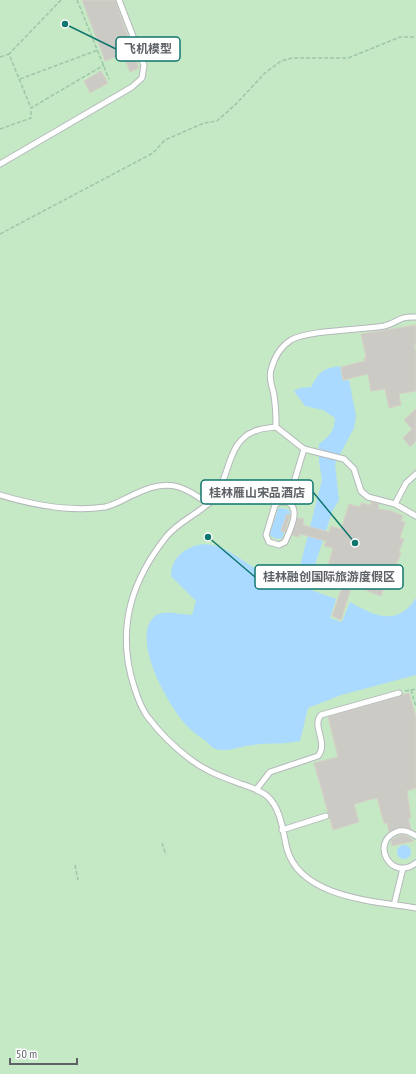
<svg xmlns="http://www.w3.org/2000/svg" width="416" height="1074" viewBox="0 0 416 1074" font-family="'PT Sans Narrow','Noto Sans SC',sans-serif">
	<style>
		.green { fill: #c5e8c5 }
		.water { fill: #aadaff }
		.building { fill: #cccac5; stroke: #d6d1c6 }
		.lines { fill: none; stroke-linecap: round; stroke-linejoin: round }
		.lane-casing { stroke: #b5b8bc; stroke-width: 7 }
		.path { stroke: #9cc7a9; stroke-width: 1.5; stroke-dasharray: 4 2; stroke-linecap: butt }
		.lane { stroke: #fff; stroke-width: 5 }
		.leader { fill: none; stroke: #0f766e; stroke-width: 1.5 }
		.callout-dot { fill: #0f766e; stroke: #fff; stroke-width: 1.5 }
		.callout { fill: #fff; stroke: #0f766e; stroke-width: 1.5 }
		.callout-label { font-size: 12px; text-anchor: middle; font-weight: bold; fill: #5f6368 }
	</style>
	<rect width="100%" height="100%" fill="#f1efe8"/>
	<!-- green -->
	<path class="green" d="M0,0h416v1074h-416z"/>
	<!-- water -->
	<path class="water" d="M340,366l3,15 6,-1 7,36 -2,12 -19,36 4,36 -7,12 -23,71 2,7 25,9 -6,19 12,4 8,-20c24,14 48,25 66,-4v77l-75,20 -33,13 -8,33c-18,4 -36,1 -54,5 -10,2 -21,6 -30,3 -4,-1 -7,-5 -10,-8 -6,-4 -12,-8 -17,-13 -19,-18 -59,-89 -35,-111 8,-8 27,-2 38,-2l4,-14 -25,-25c0,-10 4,-18 12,-24 46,-33 77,52 117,14l22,-86 -3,-19v-17c11,-8 15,-13 16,-26l-12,-8 -18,-4 -11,-15 6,-3 11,-1c9,-16 11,-18 29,-21z
		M282,508l7,2 1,4 -8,24 -5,1 -6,-3 -1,-3 8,-24z
		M397 852a7 7 0 1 1 14 0a7 7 0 1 1-14 0Z"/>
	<!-- building -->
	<path class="building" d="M82,0h33l24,68 -9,4 -7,-18 -18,7z
		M101,71l7,12 -18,10 -6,-12z
		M416,325v20h-2l2,7v39l-17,3 2,11 -12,3 -4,-19 -14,2 -3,-17 -25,6 -2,-13 24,-6 -1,-3 2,-1 -5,-23z
		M416,409v32l-6,6 -7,-9 9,-9 -8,-9z
		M371,502l8,2 -1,5 14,2 11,5 -2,5 4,1 -5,16 4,1 -5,13 2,1 -12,30 -3,-1 -5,14 -29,-11 -11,35 -9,-4 12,-34 -19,-6 8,-28 -9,-2 2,-5 -26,-7 -1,3 -7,-2 6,-17 6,1 -1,6 26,7 2,-6 10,3 8,-25 11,3 1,-4 9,2z
		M287,514l3,1 -5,17 -4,-1z
		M409,693l7,24v71l-9,3 4,27h-3l3,11 -13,-2 -9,5 -2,-9h-3l-7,-25 -23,6 5,18 -26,8 -19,-67 24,-6 -10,-40z
		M400,835l7,1 7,5 -22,5 -1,-6z"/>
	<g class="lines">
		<!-- lane casing -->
		<g class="lane-casing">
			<path id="lane" d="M0,164l132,-77 10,-9 2,-13 -25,-65
				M276,427c0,-10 0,-20 -2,-31 -1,-9 -6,-16 -3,-26 3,-12 9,-23 20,-30 18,-10 71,-10 93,-14 14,-3 14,-10 32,-9
				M416,474l-10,9 -11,21 -27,-7 -7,-6 -7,-22 -10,-10 -40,-10 -28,-22c-7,1 -15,1 -21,4 -30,11 -24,50 -44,70 -14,14 -32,20 -45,36 -33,42 -48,86 -35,139 4,14 8,28 16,40 12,16 27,31 43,43 15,12 33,18 51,25 9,3 19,6 26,12 14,12 16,36 20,53 14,49 87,52 129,59
				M0,495c33,10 71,17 105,12 10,-2 19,-8 28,-12 32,-16 48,-12 75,9
				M288,502c13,8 2,28 -3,40l-6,3 -10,-3 -3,-7 9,-30 4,-3h9l16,-53
				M395,504l21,12
				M256,790l14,-18 48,-16c11,-13 -7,-30 3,-41l78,-22
				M282,830l44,-14
				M416,836c-6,-4 -13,-7 -20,-4 -26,11 -5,50 20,31
				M394,905l9,-37"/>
		</g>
		<!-- path -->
		<path class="path" d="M61,0l-52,54 22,54 73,-43
			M77,0l32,79
			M0,57l9,-3
			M20,79l78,-29
			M0,129l31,-11v-9
			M0,234l153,-81 12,-13 39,-17 13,-2 19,-17 29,-31 16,-12 11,-3h56l52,-21h16
			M411,690l5,17
			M405,691l11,-2
			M162,843l4,12
			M75,865l3,15"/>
		<!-- lane -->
		<use href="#lane" class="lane"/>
	</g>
	<!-- callouts -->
	<path class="leader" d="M65 24L116 49M355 543L313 492M208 537L255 577"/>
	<g class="callout-dot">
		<circle cx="65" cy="24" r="4"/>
		<circle cx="355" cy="543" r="4"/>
		<circle cx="208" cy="537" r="4"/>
	</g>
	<g class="callout">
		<rect x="116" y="37" width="64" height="24" rx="4"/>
		<rect x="201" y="480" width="112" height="24" rx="4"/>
		<rect x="255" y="565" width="148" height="24" rx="4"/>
	</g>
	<g class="callout-label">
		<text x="148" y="53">飞机模型</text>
		<text x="257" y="497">桂林雁山宋品酒店</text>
		<text x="329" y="581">桂林融创国际旅游度假区</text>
	</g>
	<!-- scale -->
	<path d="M10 1058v6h67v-6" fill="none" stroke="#5f6368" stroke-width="2"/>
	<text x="16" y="1058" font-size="12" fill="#5f6368" stroke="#ffffff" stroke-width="3" paint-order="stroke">50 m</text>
</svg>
